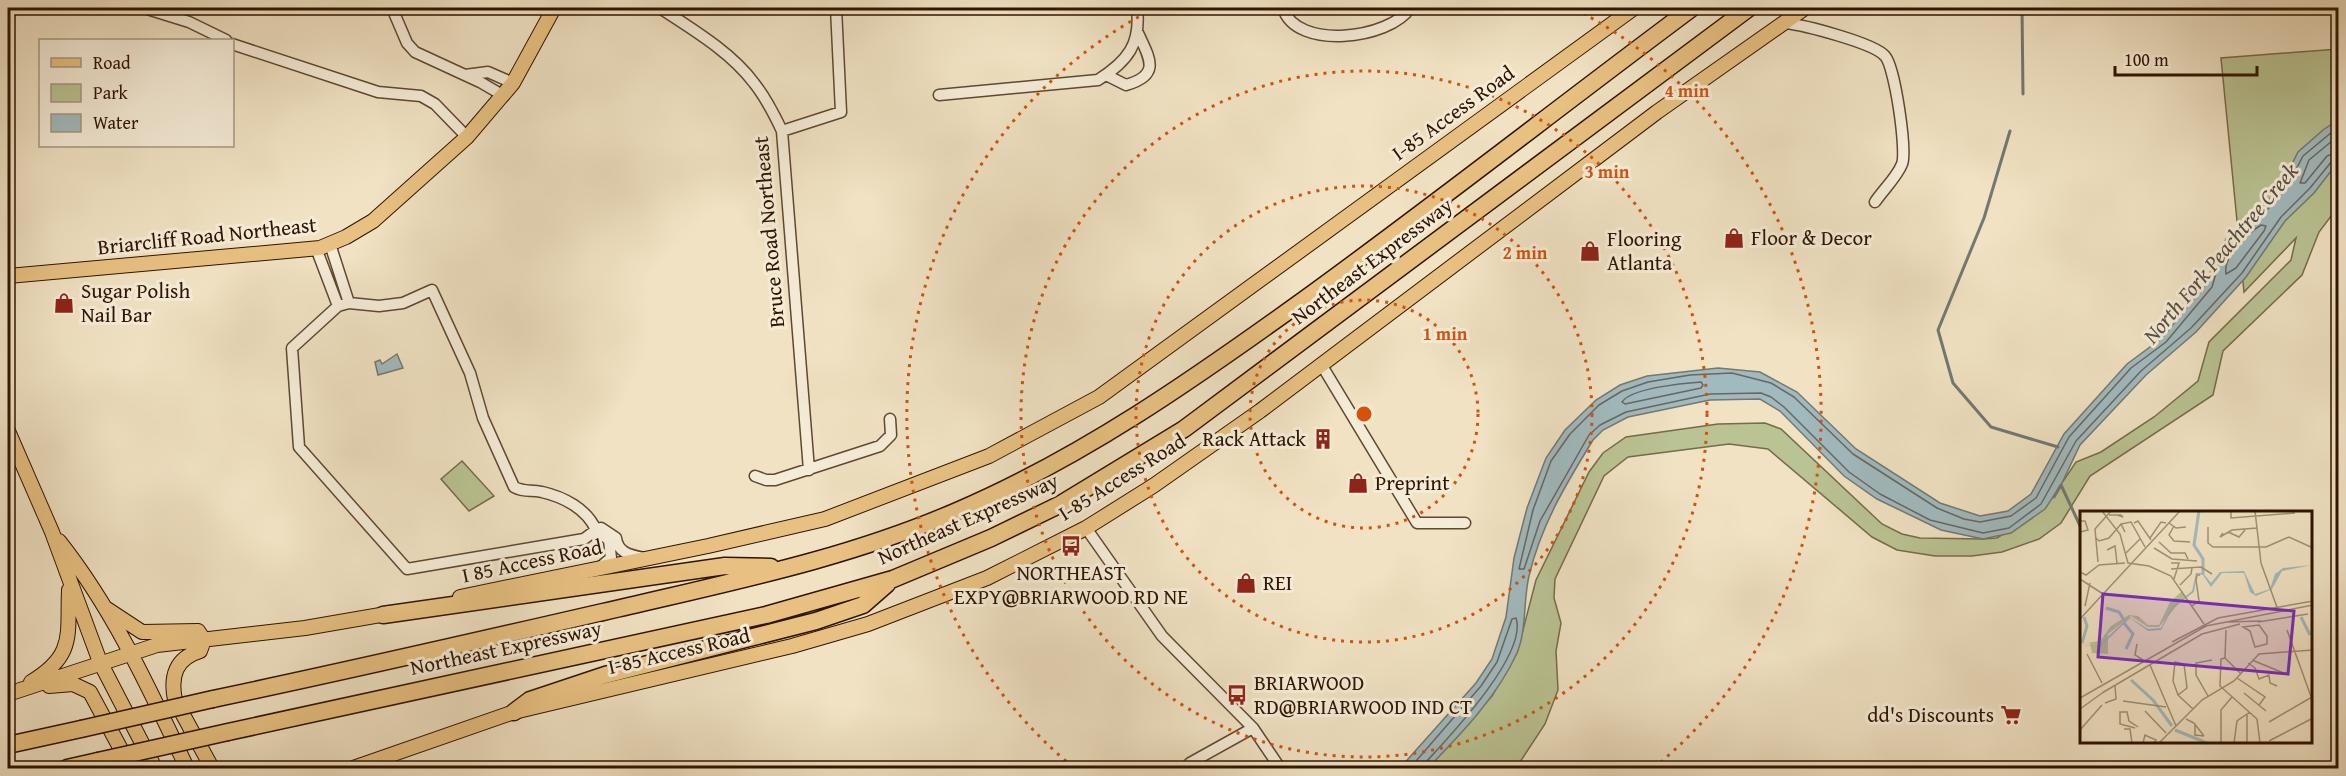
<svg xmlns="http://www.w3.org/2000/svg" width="2346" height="776" viewBox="0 0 2346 776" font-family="'Gentium Book Plus',serif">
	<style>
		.green { fill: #bac393; stroke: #746c4a; stroke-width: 1.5 }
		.water { fill: #a1babf; stroke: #737873; stroke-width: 1.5 }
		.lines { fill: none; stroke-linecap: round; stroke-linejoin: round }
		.shore { stroke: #686760; stroke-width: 1.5 }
		.stream { stroke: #737873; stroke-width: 3 }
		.minor-casing { stroke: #5f4831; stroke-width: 13 }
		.major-casing { stroke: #2f1400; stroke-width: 16 }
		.highway-casing { stroke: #2f1400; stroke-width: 19 }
		.minor { stroke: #f5ecd8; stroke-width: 10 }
		.major { stroke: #e8c182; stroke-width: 14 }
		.highway { stroke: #e8c182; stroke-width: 16 }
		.highway-bridge-casing { stroke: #2f1400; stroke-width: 19; stroke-linecap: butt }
		.highway-bridge { stroke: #e8c182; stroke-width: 16 }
		.ring { fill: none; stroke: #d6520b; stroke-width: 3; stroke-dasharray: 3 6 }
		.labels { text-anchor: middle; stroke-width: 6; stroke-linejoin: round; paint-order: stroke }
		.street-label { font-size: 21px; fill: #2f1400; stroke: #f5ecd8 }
		.poi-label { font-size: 21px; fill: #2f1400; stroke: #f5ecd8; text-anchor: start }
		.water-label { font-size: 22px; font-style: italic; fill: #574e43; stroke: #f5ecd8 }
		.inset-river { fill: none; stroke: #a1babf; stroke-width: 3 }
		.inset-road { fill: none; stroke: #a39075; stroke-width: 1.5 }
		.view { fill: #7b2cbf; fill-opacity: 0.15; stroke: #7b2cbf; stroke-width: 3 }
		.inset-edge { fill: none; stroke: #2f1400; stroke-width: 3 }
		.centre { fill: #d6520b; stroke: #f5ecd8; stroke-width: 3 }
		.ring-label { font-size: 18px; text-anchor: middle; font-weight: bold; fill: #d6520b; stroke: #f5ecd8; stroke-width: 6; stroke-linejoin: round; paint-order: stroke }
	</style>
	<rect width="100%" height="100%" fill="#f0e2c3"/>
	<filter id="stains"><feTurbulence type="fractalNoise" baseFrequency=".00333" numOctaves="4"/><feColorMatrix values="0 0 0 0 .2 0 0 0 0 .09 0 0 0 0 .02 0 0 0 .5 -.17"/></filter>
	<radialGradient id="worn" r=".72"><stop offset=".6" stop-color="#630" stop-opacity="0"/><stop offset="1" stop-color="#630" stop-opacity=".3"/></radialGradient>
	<!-- green -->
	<path class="green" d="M2338,49v158l-19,25 -17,43 -79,76 -10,44 -123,81 -29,47 -22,16 -37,13 -30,4h-37l-38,-6 -25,-13 -104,-88 -39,-5 -101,13 -24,19 -49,103 -1,19 7,25 -5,28 2,39 -13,34 -29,44h-88l64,-72 25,-43 19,-73 53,-108 14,-19 23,-16 92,-13 47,-1 16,6 101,95 20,10 18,4 63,1 14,-1 48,-30 31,-46 25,-10 53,-35 44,-36 11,-39 82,-82 5,-22 -52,54 -23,-234z
		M462,461l32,35 -25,15 -28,-32z"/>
	<!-- water -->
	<path class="water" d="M2338,120v42l-24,31 -29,28 -39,56 -50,55 -50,43 -66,70 -19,40 -16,24 -34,24 -28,6 -42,-9 -64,-31 -33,-23 -64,-65 -20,-12 -50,1 -82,17 -25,13 -10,10c-27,44 -52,85 -64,136 -6,25 -2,53 -12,77 -20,44 -56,81 -89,115h-28l76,-85 16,-24 14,-42 8,-59 13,-50 19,-50 19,-28 31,-30 24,-15 27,-9 71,-8 42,4 37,20 59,57 84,54 40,13 28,-5 23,-17 33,-60 63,-70 35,-26 45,-55 6,-19 13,-25 42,-38 17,-23 13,-26 25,-22z
		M397,354l6,14 -25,7 -3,-13 5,-2 2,4z"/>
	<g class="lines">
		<!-- shore -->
		<path class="shore" d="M2338,127l-35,29 -13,25 -18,24 -41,38 -13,23 -6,21 -46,55 -35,26 -62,69 -33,61 -25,18 -31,6 -16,-3 -27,-11 -84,-54 -59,-57 -23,-14 -39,-10 -42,2 -42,7 -26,9 -23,14 -29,29 -19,27 -18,49 -14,59h5l16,-48 49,-86 11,-10 26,-13 84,-18 51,-1 10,4 13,10 65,65 31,22 50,26 53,13 26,-5 32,-24 35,-63 65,-70 50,-43 51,-55 39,-56 29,-29 22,-27 6,-2
			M2338,136l-29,24 -9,23h5l22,-27 11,-4
			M2261,225l5,1 -2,5 -28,37 -10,6c-3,-19 21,-40 35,-49z
			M1701,382l2,3 -2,3 -76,16 -3,-2c9,-14 62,-19 79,-20z
			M1410,768l71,-82 16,-24 15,-43 4,-1c12,36 -66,118 -90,144l-2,6"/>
		<!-- stream -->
		<path class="stream" d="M2022,8l1,86
			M2010,131l-26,87 -46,112 15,53 38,44 67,20
			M2055,495l-1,2 7,-12 21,45"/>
		<!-- minor casing -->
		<g class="minor-casing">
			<path id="minor" d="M144,8l45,14 37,18
				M392,8l15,35 8,9 65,30 24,14
				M660,8c32,21 71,44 94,75 12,15 20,31 28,48l27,339
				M1283,8c13,43 107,31 127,0
				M1785,23c19,2 89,20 100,33 10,11 22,95 17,108 -5,13 -19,26 -27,38
				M232,44l146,48 43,4 14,8 32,33
				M465,75l23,-3 25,11
				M1106,75l20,10c35,-10 24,-26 12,-52
				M939,95l159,-15c30,-19 43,-36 39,-72
				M782,131l59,-19 -5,-104
				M330,244l19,59
				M316,248l22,58
				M432,290l38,83 13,45 31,69c11,6 17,2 28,5 22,5 45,17 54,38l-12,9 -177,30 -108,-122 -7,-99 46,-42 11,-3 30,3 24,-3z
				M1321,364l96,159h48
				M755,476l11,4h9l105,-34 11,-11 -1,-16
				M1086,528l76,108 91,92 27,40
				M599,568l12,-10 -2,-18 -13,-10 5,-2 15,10c2,15 14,17 28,20
				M1185,768l5,-5 63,-35"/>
		</g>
		<!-- major casing -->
		<g class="major-casing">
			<path id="major" d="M8,276l312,-28 26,-11 27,-16 94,-84 46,-54 41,-75
				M8,431l44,101 48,130 55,106
				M59,541c54,68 91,149 128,227
				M460,597l248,-51 117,-27 164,-63 110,-59 535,-389
				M107,609l35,23 56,-1 6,9
				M204,640l-4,11c-24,7 -30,25 -25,49l37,68
				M31,682c45,-27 36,-48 38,-92
				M49,686l24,-2 17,8 41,76
				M8,694l149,-49 148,-17 87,-15
				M353,768l161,-56 278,-66 76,-22 119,-46 99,-50 67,-42 107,-75 397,-299 148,-104"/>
		</g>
		<!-- highway casing -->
		<g class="highway-casing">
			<path id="highway" d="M383,615l342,-49 46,1
				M213,699c139,-29 277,-61 416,-93 111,-26 222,-49 328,-95 126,-54 237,-132 348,-212 131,-95 258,-195 387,-291
				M514,712l16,-12 75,-25 211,-54 47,-16 24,-21
				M228,732l538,-117 127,-36 98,-41 68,-33 125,-76 565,-421
				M8,745l73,-16
				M67,768l31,-7"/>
		</g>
		<!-- minor -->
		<use href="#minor" class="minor"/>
		<!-- major -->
		<use href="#major" class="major"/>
		<!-- highway -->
		<use href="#highway" class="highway"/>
		<!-- highway-bridge casing -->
		<g class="highway-bridge-casing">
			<path id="highway-bridge" d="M81,729l132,-30
				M98,761l130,-29"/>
		</g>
		<!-- highway-bridge -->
		<use href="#highway-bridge" class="highway-bridge"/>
	</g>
	<!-- distance rings -->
	<g class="ring">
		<circle cx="1364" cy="414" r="114"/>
		<circle cx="1364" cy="414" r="228"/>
		<circle cx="1364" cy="414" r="343"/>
		<path d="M1073 767A457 457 0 0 1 1153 9M1575 9A457 457 0 0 1 1655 767"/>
	</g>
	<!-- icons -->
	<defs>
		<g id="shop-bare" transform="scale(1.62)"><path d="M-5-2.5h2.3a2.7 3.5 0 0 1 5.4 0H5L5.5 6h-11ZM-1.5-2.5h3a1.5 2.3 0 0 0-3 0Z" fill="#8f2418" stroke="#f5ecd8" stroke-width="2.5" paint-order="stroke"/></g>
		<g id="building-bare" transform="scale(1.62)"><path d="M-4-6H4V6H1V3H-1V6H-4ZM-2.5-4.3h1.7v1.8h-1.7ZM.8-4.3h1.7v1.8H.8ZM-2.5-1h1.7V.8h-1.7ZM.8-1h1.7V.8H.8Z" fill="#8f2418" stroke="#f5ecd8" stroke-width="2.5" paint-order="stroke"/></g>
		<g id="bus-bare" transform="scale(1.62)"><path d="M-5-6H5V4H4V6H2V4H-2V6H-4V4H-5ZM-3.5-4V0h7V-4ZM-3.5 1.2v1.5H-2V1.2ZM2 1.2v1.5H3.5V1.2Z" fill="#8f2418" stroke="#f5ecd8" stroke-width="2.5" paint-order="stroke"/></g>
		<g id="supermarket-bare" transform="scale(1.62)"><path d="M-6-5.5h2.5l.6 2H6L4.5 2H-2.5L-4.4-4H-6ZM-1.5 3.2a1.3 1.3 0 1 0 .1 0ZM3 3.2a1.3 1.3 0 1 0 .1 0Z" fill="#8f2418" stroke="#f5ecd8" stroke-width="2.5" paint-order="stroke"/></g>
	</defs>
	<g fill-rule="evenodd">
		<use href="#shop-bare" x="1734" y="238"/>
		<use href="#shop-bare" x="1590" y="251"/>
		<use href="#shop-bare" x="64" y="303"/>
		<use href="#building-bare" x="1323" y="439"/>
		<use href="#shop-bare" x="1358" y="483"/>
		<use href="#bus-bare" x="1071" y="546"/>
		<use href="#shop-bare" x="1246" y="583"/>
		<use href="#bus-bare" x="1237" y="695"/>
		<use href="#supermarket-bare" x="2011" y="715"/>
	</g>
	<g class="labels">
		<!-- street labels -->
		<g class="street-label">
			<text transform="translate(1453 113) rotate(-36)" y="7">I-85 Access Road</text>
			<text transform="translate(769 232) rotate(-95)" y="7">Bruce Road Northeast</text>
			<text transform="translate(207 236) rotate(-6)" y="7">Briarcliff Road Northeast</text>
			<text transform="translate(1372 261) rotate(-37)" y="7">Northeast Expressway</text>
			<text transform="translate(1122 477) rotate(-32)" y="7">I-85 Access Road</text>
			<text transform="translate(968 519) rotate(-24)" y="7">Northeast Expressway</text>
			<text transform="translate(532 561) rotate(-12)" y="7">I 85 Access Road</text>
			<text transform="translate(506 648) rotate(-12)" y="7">Northeast Expressway</text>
			<text transform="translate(679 651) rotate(-13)" y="7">I-85 Access Road</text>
		</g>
		<!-- poi labels -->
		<g class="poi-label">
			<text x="1751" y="245">Floor &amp; Decor</text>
			<text x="1607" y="246">Flooring<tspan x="1607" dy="24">Atlanta</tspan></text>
			<text x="81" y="298">Sugar Polish<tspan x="81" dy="24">Nail Bar</tspan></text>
			<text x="1306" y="446" text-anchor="end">Rack Attack</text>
			<text x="1375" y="490">Preprint</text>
			<text x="1071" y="580" text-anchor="middle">NORTHEAST<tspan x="1071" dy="24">EXPY@BRIARWOOD RD NE</tspan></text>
			<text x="1263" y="590">REI</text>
			<text x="1254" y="690">BRIARWOOD<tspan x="1254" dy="24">RD@BRIARWOOD IND CT</tspan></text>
			<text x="1994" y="722" text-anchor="end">dd's Discounts</text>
		</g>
		<!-- water labels -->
		<g class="water-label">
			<text transform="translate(2220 253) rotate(-50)" y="8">North Fork Peachtree Creek</text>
		</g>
	</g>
	<!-- overview -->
	<g transform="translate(2080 511)">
		<rect width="232" height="232" fill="#f0e2c3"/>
		<path d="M102,80l3,5 -26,31h-11l-17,-11 -23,18v20l-16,-1 -2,-10 -10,1 20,-3 11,-15 18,-11 9,1 10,9h11l11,-23z" fill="#bac393"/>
		<path d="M232,54l-30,6 -10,18 -16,7 -6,-4 -6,-19h-22l-11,14 -8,-12 -6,-1 -3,18 -21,16 -12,22 -13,1 -18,-13 -30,29 -20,-2 18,1 31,-29 19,12 13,-1 11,-21 20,-16 4,-18h7l8,10 9,-11 24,-1 11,23 15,-5 5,-15 8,-6z" fill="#a1babf"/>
		<path class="inset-river" d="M119,0l-5,34 9,14v15M26,97l13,4 5,8M221,106l9,18M44,112l9,11 -7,15M2,132l5,-17 -3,-9M51,169l22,20 19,26M95,219l32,13"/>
		<path class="inset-road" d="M22,0l18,23 8,29 21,3 22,10 33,48M151,0v7l64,-5M175,0l6,52 17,47M29,4h12l2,2 -6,-2M0,10h5l3,9 -8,2M54,12l4,-2 13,19M89,12l7,5 10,-1M94,15l-5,9 5,6 16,1M128,16v16l5,4h53l23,-10 24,11M45,21l-4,-8 10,-2 14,25M148,21l11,5 6,-7M143,22l-3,4 12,-7 25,-2M16,27l3,3 10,-3 12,-14M70,27l11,-16 5,1M79,31l12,11h14l3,6M74,37l18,11 25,2M27,39l8,-4 2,17M46,42l14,-14M18,51l-3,-33 16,-18M91,52h8l-5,16M91,58l30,-2 11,7M0,61l6,3 13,-10 26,-2M0,68l23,15M100,74l11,-11 1,-6M5,95l5,-23M112,95l7,-5 -3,-21 1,-5h3M0,108l100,-108M147,111l34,-1M178,111l50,-8M179,114l8,11v8l-12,3 -5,-16 -7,-4zM146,119l-1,28 16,16M207,119l26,72M92,131l46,-24 95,-17M57,133l-2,11 8,5M7,143l15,29M145,147l-4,1 -1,27 37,33 3,24M172,149l34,14M95,151l9,2 3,24 -9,7 -5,-14zM168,152l7,5 4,11 10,-4 1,8 7,3M70,154l26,61M157,167l28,19 -6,8M22,182l100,-59 38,-10M164,182l22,18M98,184l15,14M128,185l-12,-21v-12l16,-3M0,187l126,-72 107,-21M43,190l43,6M25,192l11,-4 -1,-13M0,198l25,-18M65,200l21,22M167,204v28M106,208l8,4 10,13M189,211l43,-25M115,213v11l9,1M55,217l-15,-4v-12h7l2,9 9,6M44,218h6l2,14M0,219l22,-25M189,230l44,-23M63,232l2,-8 11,5 -2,3M79,232l43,-43 32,-19 25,-27 54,-4M141,232v-33l11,-13M154,232l3,-22 13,-9"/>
		<path class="view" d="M23,83l191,17 -6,63 -190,-17z"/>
		<rect width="232" height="232" class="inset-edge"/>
	</g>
	<circle cx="1364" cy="414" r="9" class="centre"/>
	<g class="ring-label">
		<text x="1687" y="97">4 min</text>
		<text x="1607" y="178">3 min</text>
		<text x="1525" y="259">2 min</text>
		<text x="1445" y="340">1 min</text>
	</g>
	<!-- margin -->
	<rect width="2346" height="776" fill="none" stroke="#f0e2c3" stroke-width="30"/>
	<rect x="9" y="9" width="2328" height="758" fill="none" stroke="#2f1400" stroke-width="3"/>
	<rect x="15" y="15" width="2316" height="746" fill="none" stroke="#2f1400" stroke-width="1.5"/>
	<!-- legend -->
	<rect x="39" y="39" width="195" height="108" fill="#f5ecd8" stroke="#a69682" stroke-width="1.5"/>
	<rect x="51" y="58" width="30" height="9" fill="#e8c182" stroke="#a69682" stroke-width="1.5"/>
	<text x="93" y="69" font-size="18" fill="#2f1400">Road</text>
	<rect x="51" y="84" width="30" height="18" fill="#bac393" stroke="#a69682" stroke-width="1.5"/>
	<text x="93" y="99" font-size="18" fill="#2f1400">Park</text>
	<rect x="51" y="114" width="30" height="18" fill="#a1babf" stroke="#a69682" stroke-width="1.5"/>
	<text x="93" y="129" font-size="18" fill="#2f1400">Water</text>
	<!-- scale -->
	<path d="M2115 66v9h142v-9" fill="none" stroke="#2f1400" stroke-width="3"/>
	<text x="2124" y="66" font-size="18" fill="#2f1400" stroke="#f5ecd8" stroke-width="4.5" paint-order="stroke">100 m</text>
	<rect width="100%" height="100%" filter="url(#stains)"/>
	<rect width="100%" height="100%" fill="url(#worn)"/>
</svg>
